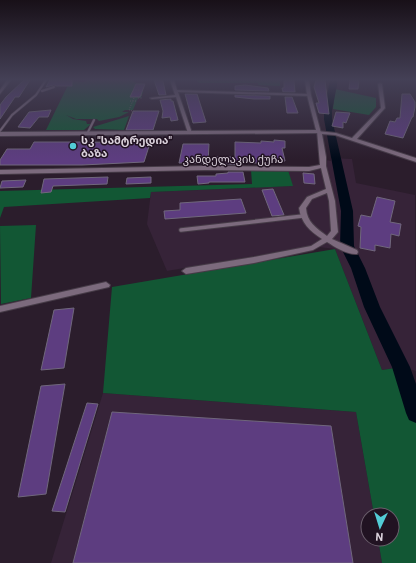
<svg xmlns="http://www.w3.org/2000/svg" width="416" height="563" viewBox="0 0 416 563" font-family="Roboto,'Noto Sans Georgian',sans-serif">
	<style>
		.built { fill: #362338 }
		.green { fill: #125734 }
		.lines { fill: none; stroke-linecap: round; stroke-linejoin: round }
		.river { fill: #000a18; fill-rule: evenodd }
		.building { fill: #5d3d80; stroke: #70677c }
		.service-far1-casing { stroke: #463b47; stroke-width: 3 }
		.service-casing { stroke: #463b47; stroke-width: 5.5 }
		.minor-casing { stroke: #463b47; stroke-width: 2 }
		.tertiary-casing { stroke: #463b47; stroke-width: 2 }
		.path { stroke: #6e626f; stroke-width: 1; stroke-dasharray: 1 1.5; stroke-linecap: butt }
		.service-far1 { stroke: #7c6a7d; stroke-width: 2 }
		.service { stroke: #7c6a7d; stroke-width: 3.5 }
		.minor { fill: #7c6a7d; fill-rule: evenodd }
		.tertiary { fill: #7c6a7d; fill-rule: evenodd }
		.poi-dot { fill: #52ccd6; stroke: #211322; stroke-width: 1.5 }
		.labels { text-anchor: middle; stroke-width: 3; stroke-linejoin: round; paint-order: stroke }
		.far-poi-label { font-size: 11px; font-weight: bold; fill: #d9d0da; stroke: #211322; text-anchor: start }
		.far-street-label { font-size: 11px; fill: #d9d0da; stroke: #211322 }
	</style>
	<rect width="100%" height="100%" fill="#2b1d2c"/>
	<!-- built -->
	<path class="built" d="M331,158l21,1 4,24 59,12 1,176 -15,-4 -19,3 -47,-121 -24,-3 -144,25 -20,-47 4,-32 141,-6 -4,-16h39l-1,-10 5,1z
		M103,393l253,19 18,103h-6v24h10l4,24h-331z"/>
	<!-- green -->
	<path class="green" d="M88,80h44l4,3h6l-3,8 4,1 -2,6h-3l-5,12h-8l-3,2h7l-10,5 -20,4 -2,-2h-21l-10,-4 7,4 13,2 1,3h4l-7,6h-38l24,-49 13,1z
		M196,80h88l-4,1v5l-22,-1v-2h-59z
		M335,89l41,9v9l-7,8 -36,-6z
		M129,116l-5,14 -29,-1 -2,-2z
		M251,170h37l5,16 -142,6 -1,6 -146,9 -4,11v-27l252,-7z
		M36,225l-5,73 -30,6 -1,-78z
		M335,249l47,121 19,-3 15,46v150h-34l-4,-24h14v-24h-18l-18,-103 -253,-19 9,-106z"/>
	<g class="lines">
		<!-- river -->
		<path class="river" d="M330,80h8l-6,31v8l21,92 1,35 11,22 15,39 30,60 6,17v39l-7,-3 -3,-7 -14,-46 -28,-60 -13,-39 -11,-22 1,-35 -17,-92v-8z"/>
	</g>
	<!-- building -->
	<path class="building" d="M24,80h6l-11,17h-4l-15,22v-14l6,-8z
		M50,80h22v6h-16l-2,-1 -8,2z
		M154,80l9,1 3,14h-7z
		M284,80h10l1,12h-12l-1,-4h2z
		M316,80h9l4,34 -10,-1 -3,-10h3l-5,-16z
		M350,80h9l-1,9h-9z
		M136,84h9l-5,13h-10z
		M245,85l23,3 1,3 -34,-1v-4z
		M185,94h12l9,28 -13,1z
		M402,94h8l5,8v5l-2,10h-1l-9,21 -18,-4 5,-13 5,1 2,-4h3z
		M235,95l35,1v3h-16l-19,-2z
		M285,97h7l6,16h-11z
		M171,99v2h2l5,19 -7,1 -1,-4 -8,1 1,-7 -3,-11z
		M51,110l-3,7h-9l-9,11 -12,-1 11,-15z
		M133,111h26l-6,19h-27z
		M336,112l14,1 -4,10 -3,-1v6l-11,-2z
		M274,140l11,1v7h-3l3,13h-15l1,3 -30,-2 1,3 -26,-2v-6h19v-15l26,1v-2l13,1z
		M34,142h51l65,1 -6,19 -62,3h-82v-5l7,-11h23z
		M183,144h26l-1,19h-29z
		M228,172h15l2,10h-36v1l-11,1 -1,-8h19v-2l12,-1z
		M303,173l11,1 1,10 -11,-1z
		M108,177l-1,7 -54,2 -2,6 -10,1 3,-14z
		M151,177v6l-25,1 1,-6z
		M26,180l-3,7 -23,1 2,-7z
		M273,189l11,26 -12,1 -10,-26z
		M377,197l18,4 -5,21 11,2 -2,12 -8,-2 -1,14 -15,-3v6l-15,-3 1,-21 -3,-1 3,-11 10,2z
		M241,199l5,14 -81,6 -1,-8 16,-1v-7z
		M74,308l-10,60 -23,2 13,-60z
		M65,384l-19,110 -28,3 23,-111z
		M87,403l11,1 -33,108 -13,-1z
		M112,412l219,14 22,137h-280z"/>
	<g class="lines">
		<!-- service-far1 casing -->
		<g class="service-far1-casing">
			<path id="service-far1" d="M42,91l12,-4
				M0,131l12,-16 24,-20 10,-15
				M87,134l7,-14"/>
		</g>
		<!-- service casing -->
		<g class="service-casing">
			<path id="service" d="M181,230l122,-14"/>
		</g>
		<!-- minor casing -->
		<g class="minor-casing">
			<path id="minor" d="M7,80h4l-11,14v-4z
				M170,80h4l3,10 132,4 2,1 -2,1 -131,-4 14,41 -2,1 -2,-1 -12,-36 -24,2 -2,-1 25,-3z
				M380,83l2,1 3,24 -28,31 59,19v4l-81,-27 -13,-1 4,23v9l9,35 3,31 -6,7 25,11 1,2 -1,2c-10,1 -22,-7 -30,-12l-14,8 -59,13 -68,11 -4,-3 4,-3 68,-11 57,-11 11,-7c-12,-8 -21,-16 -23,-31l8,-11 19,-8 -5,-21 -12,3 -104,-1 -205,4v-4l205,-4 104,1 11,-2 -3,-34 19,2 16,5 29,-30 -3,-24zM327,193l2,8 2,30 -4,5c-11,-8 -20,-14 -21,-28l6,-9z
				M106,282l4,3 -1,2 -109,25v-6z"/>
		</g>
		<!-- tertiary casing -->
		<g class="tertiary-casing">
			<path id="tertiary" d="M305,80h4l2,15 10,38 -321,3v-4l316,-2 -9,-35z"/>
		</g>
		<!-- path -->
		<path class="path" d="M133,90h6
			M141,95h2
			M134,98l-5,12 7,2
			M138,98h4
			M130,101h6
			M133,113v2"/>
		<!-- service-far1 -->
		<use href="#service-far1" class="service-far1"/>
		<!-- service -->
		<use href="#service" class="service"/>
		<!-- minor -->
		<use href="#minor" class="minor"/>
		<!-- tertiary -->
		<use href="#tertiary" class="tertiary"/>
	</g>
	<!-- sky -->
	<linearGradient id="sky" x2="0" y2="1"><stop stop-color="#181018"/><stop offset="0.5" stop-color="#444056"/><stop offset="1" stop-color="#444056" stop-opacity="0"/></linearGradient>
	<rect width="416" height="159" fill="url(#sky)"/>
	<!-- markers -->
	<circle class="poi-dot" cx="73" cy="146" r="4"/>
	<g class="labels">
		<!-- far-poi labels -->
		<g class="far-poi-label">
			<text x="81" y="144">სკ "სამტრედია"<tspan x="81" dy="13">ბაზა</tspan></text>
		</g>
		<!-- far-street labels -->
		<g class="far-street-label">
			<text x="233" y="163">კანდელაკის ქუჩა</text>
		</g>
	</g>
	<!-- north arrow -->
	<g transform="translate(380 527) rotate(184)"><circle r="19" fill="#211322" stroke="#6b5f6c"/>
	<path d="M0-3L7 15L0 10L-7 15Z" fill="#52ccd6"/>
	<text y="-6" font-size="11" font-weight="bold" text-anchor="middle" fill="#d9d0da">N</text>
	</g>
</svg>
